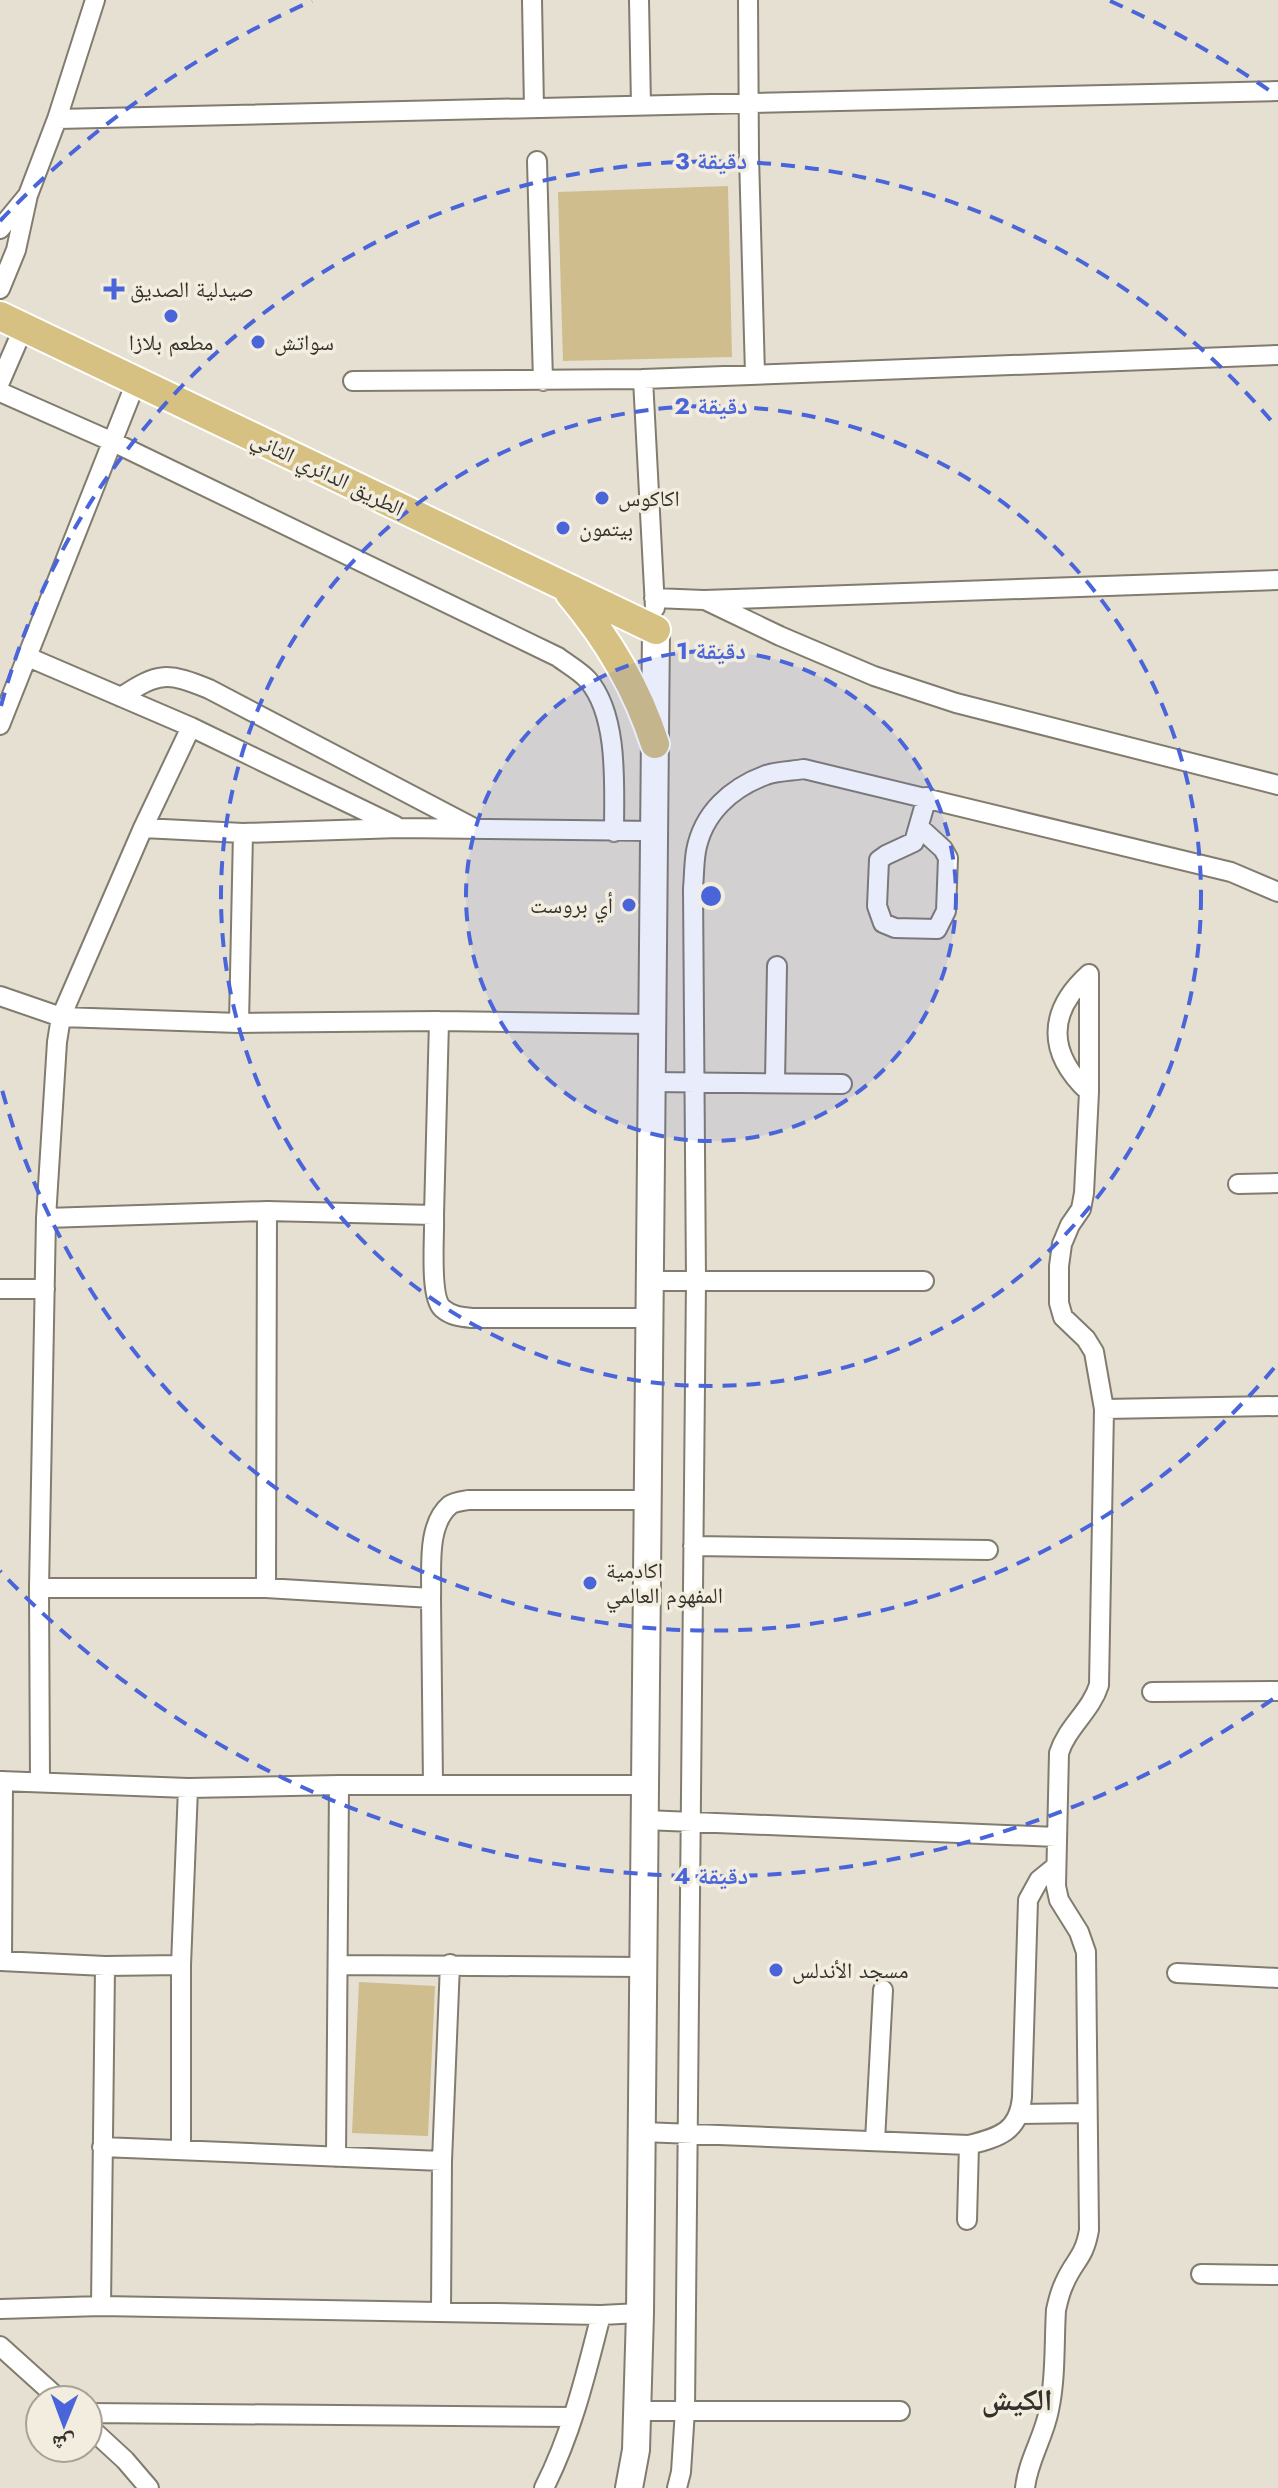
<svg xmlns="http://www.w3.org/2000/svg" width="1278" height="2488" viewBox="0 0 1278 2488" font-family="Jost,'Noto Naskh Arabic',sans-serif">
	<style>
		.garden { fill: #cfbd8d }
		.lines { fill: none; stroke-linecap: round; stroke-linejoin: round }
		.street-casing { stroke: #817c6e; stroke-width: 22 }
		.secondary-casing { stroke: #817c6e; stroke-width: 30 }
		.primary-casing { stroke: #fff; stroke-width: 32 }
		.street { stroke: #fff; stroke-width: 18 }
		.secondary { stroke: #fff; stroke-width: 26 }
		.primary { stroke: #d6c182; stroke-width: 28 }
		.ring { fill: none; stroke: #4a65d9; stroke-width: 4; stroke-dasharray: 14 10 }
		.poi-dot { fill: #4a65d9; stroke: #f2edde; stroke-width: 3 }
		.labels { text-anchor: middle; stroke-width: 7; stroke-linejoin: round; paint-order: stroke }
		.poi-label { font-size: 22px; fill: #34322c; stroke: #f2edde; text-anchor: start }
		.street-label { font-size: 22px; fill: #34322c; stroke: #f2edde }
		.district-label { font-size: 30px; font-weight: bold; fill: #34322c; stroke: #f2edde }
		.centre { fill: #4a65d9; stroke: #f2edde; stroke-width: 4 }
		.ring-label { font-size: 24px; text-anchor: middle; font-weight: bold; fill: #4a65d9; stroke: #f2edde; stroke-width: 7; stroke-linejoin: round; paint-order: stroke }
	</style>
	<rect width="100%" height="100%" fill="#e5e0d1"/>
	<!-- garden -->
	<path class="garden" d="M728,186l4,171 -169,4 -5,-169z
		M359,1982l76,4 -7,150 -76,-3z"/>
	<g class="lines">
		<!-- street casing -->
		<g class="street-casing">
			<path id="street" d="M532,0l2,108
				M639,0l2,105
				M748,0l1,156 6,218
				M57,119l1221,-28
				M537,161l6,220
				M0,229l28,-34
				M0,289l16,-39 12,-55 29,-76 38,-119
				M643,379l12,229
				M353,381l290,-2 635,-24
				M0,382l23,-53
				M0,392l113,50 445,215c9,7 22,14 30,23 31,36 26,107 26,152
				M654,598l50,2 574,-20
				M707,601l73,35 94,40 82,27 322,82
				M28,657l163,70 205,99
				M121,697c37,-25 47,-25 88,-8l263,138
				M0,725l136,-343
				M919,827l24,22 5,9 -2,53 -9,18 -42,-1 -12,-5 -6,-17 2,-46 7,-5 28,-13 13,-45
				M143,828l100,5 156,-5 256,3
				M0,996l61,21 178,6 200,-2 214,3
				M239,1023l4,-190
				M652,1082l190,2
				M775,1082l2,-116
				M1089,1092c-42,-39 -42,-80 0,-118
				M1238,1184l40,-1
				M434,1215c1,20 -5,80 8,93 9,8 19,9 30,10h178
				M46,1218l221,-7
				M650,1281h274
				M0,1289h45
				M1104,1409l174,-3
				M693,1546l295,4
				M39,1588h227l165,10c1,-28 -5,-73 19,-93 4,-3 12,-4 18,-5h180
				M266,1588l1,-377 167,4 5,-194
				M431,1598l2,187
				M1152,1692l126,-1
				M0,1781l188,7 151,-3h306
				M40,1781l-1,-193 7,-370 11,-176 4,-25 82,-189 48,-101
				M645,1820l411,17
				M0,1961l105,5 76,-1
				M2,1961l1,-180
				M339,1965l304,2
				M1177,1973l101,5
				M1020,2114l67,-1
				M642,2132l327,13c30,-8 50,-13 53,-48l6,-197 11,-20 16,-13
				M875,2141l8,-151
				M102,2147l340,14
				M181,2148v-183l7,-177
				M336,2157l3,-372
				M967,2220l2,-75
				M1201,2274l77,1
				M101,2306l4,-340
				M0,2309l101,-3 500,9 39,-2
				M441,2312l1,-151 8,-197
				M0,2346l60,54
				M637,2411h263
				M88,2413l485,4
				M88,2426l37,34 24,28
				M544,2488c28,-55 42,-114 57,-173
				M677,2488l4,-16 4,-62 11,-1129 -3,-392c1,-12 1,-26 3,-38 7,-38 35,-63 70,-76 12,-4 26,-4 38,-6l427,103 47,20
				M1025,2488c3,-28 19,-51 24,-78 7,-32 5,-68 7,-100 2,-9 4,-18 8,-26 10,-24 20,-25 25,-54l-3,-278 -7,-20 -20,-32 -3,-14 3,-133c8,-26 32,-42 40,-68l5,-276 -10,-57 -8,-13 -23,-22 -4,-14v-37l3,-22 8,-19 11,-16 3,-16 5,-101v-118"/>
		</g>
		<!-- secondary casing -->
		<g class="secondary-casing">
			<path id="secondary" d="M629,2488l7,-38 4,-137 16,-1683"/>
		</g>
		<!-- primary casing -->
		<g class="primary-casing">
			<path id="primary" d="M0,316l656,314
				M570,594c38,45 67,94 85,150"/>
		</g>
		<!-- street -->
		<use href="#street" class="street"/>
		<!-- secondary -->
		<use href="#secondary" class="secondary"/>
		<!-- primary -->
		<use href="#primary" class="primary"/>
	</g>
	<!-- distance rings -->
	<circle cx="711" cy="896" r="245" fill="#4a65d9" fill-opacity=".12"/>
	<g class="ring">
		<circle cx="711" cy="896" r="245"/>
		<circle cx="711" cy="896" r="490"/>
		<path d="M1274 1368A735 735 0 0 1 1 1086M1 706A735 735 0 0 1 1274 424"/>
		<path d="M1273 1699A980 980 0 0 1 0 1571M0 221A980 980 0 0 1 312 1M1110 1A980 980 0 0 1 1273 93"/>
	</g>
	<!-- markers -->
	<g class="poi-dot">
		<path d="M110 277h8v8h8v8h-8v8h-8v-8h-8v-8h8z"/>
		<circle cx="171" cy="316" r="8"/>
		<circle cx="258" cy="342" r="8"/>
		<circle cx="602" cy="498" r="8"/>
		<circle cx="563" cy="528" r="8"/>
		<circle cx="629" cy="905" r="8"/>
		<circle cx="590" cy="1583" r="8"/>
		<circle cx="776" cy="1970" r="8"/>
	</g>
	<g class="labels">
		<!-- poi labels -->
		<g class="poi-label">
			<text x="130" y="297">صيدلية الصديق</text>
			<text x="171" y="350" text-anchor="middle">مطعم بلازا</text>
			<text x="274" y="350">سواتش</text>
			<text x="618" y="506">اكاكوس</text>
			<text x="579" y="536">بيتمون</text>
			<text x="613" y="913" text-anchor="end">أي بروست</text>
			<text x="606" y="1578">اكادمية<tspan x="606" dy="25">المفهوم العالمي</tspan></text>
			<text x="792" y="1978">مسجد الأندلس</text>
		</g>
		<!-- street labels -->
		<g class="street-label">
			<text transform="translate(328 473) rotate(26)" y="8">الطريق الدائري الثاني</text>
		</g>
		<!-- district labels -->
		<g class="district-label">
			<text x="1017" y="2410">الكيش</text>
		</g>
	</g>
	<circle cx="711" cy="896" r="12" class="centre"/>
	<g class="ring-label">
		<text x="711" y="169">3 دقيقة</text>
		<text x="711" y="414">2 دقيقة</text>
		<text x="711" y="659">1 دقيقة</text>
		<text x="711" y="1884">4 دقيقة</text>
	</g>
	<!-- north arrow -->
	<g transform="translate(64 2424) rotate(181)"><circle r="38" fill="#f2edde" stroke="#a6a297" stroke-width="2"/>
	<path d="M0-6L14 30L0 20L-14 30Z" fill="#4a65d9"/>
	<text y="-12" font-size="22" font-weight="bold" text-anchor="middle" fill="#34322c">ش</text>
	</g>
</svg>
